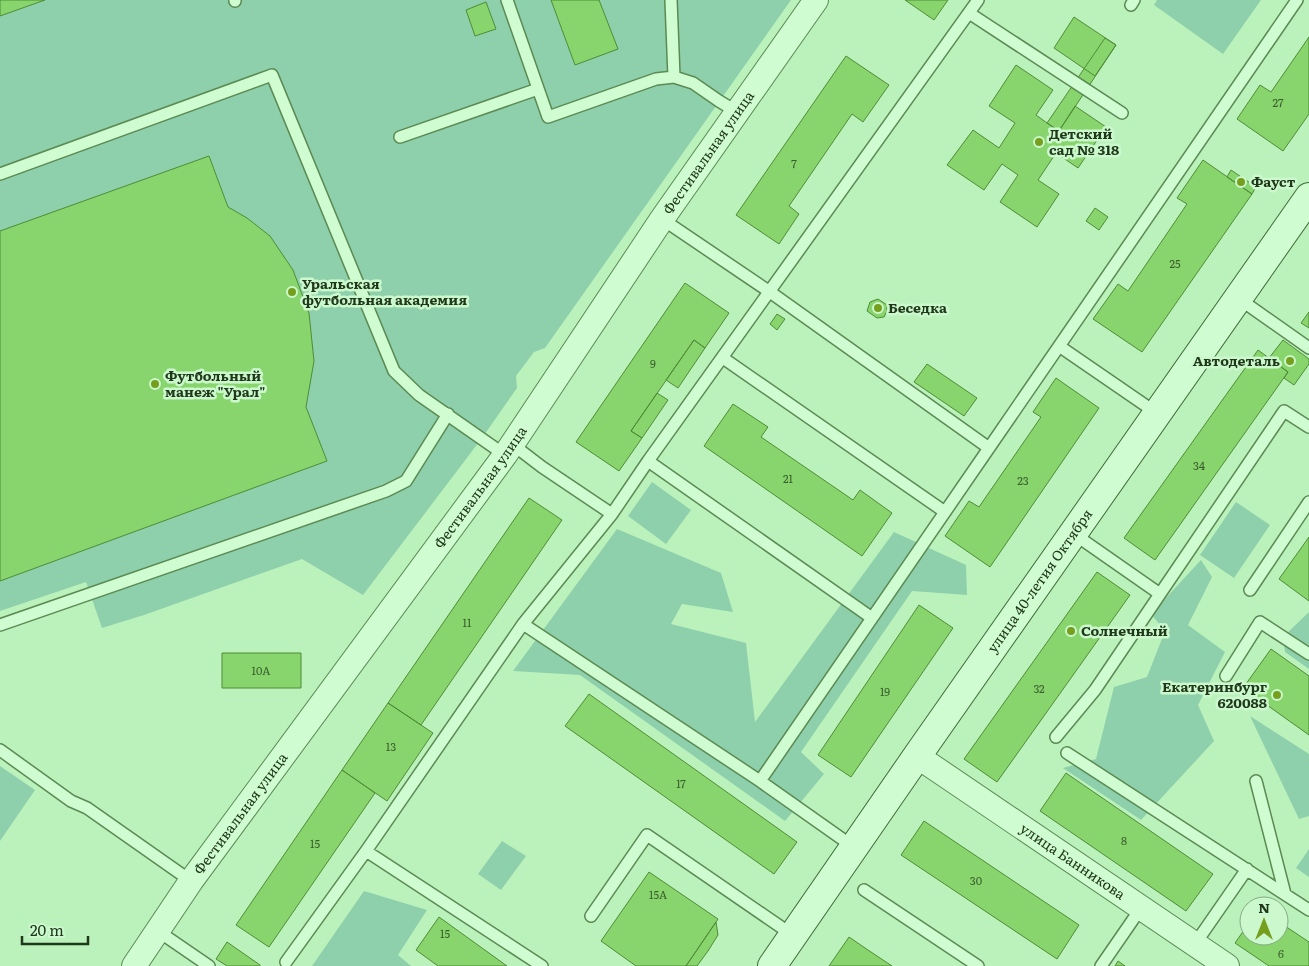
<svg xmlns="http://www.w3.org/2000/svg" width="1309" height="966" viewBox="0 0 1309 966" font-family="Literata,serif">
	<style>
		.green { fill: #8ed0ab }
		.building { fill: #88d46d; stroke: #4f8c37 }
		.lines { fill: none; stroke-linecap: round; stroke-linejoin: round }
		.lane-casing { stroke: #5b8a53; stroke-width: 14 }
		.street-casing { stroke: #5b8a53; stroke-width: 26 }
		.secondary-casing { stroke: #406c37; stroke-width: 30 }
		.lane { stroke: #cffcd0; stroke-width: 11 }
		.street { stroke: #cffcd0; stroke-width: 24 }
		.secondary { stroke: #cffcd0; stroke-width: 28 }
		.poi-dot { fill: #769f1e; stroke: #cbf8cd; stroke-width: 2 }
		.labels { text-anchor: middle; stroke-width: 5; stroke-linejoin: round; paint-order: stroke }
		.number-label { font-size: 11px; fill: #3a5f2f }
		.poi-label { font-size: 14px; font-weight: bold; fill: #20381a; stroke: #cbf8cd; text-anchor: start }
		.street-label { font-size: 14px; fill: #20381a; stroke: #cbf8cd }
	</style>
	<rect width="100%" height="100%" fill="#bbf2bc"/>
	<!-- green -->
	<path class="green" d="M0,0h791l-246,348 -11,4 -18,24 1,12 -35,50 -119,157 -61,-36 -158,56 -42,13 -16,-46 -86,29z
		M1157,0h104l-38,54 -69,-49z
		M652,482l39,28 -25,34 -38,-28z
		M1236,502l34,23 -36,53 -34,-23z
		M617,529l104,44 12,39 -51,-8 -11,20 75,19 9,79 139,-190 72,33 1,30 -55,-4 -111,161 23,22 -39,47 -205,-146 -67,-4z
		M1201,560l11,17 -24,48 37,27 -27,53 16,36 -73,79 -78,-52 33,-9 18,-72 33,-10 18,-46 -14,-17z
		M1309,612v57l-24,-17 -2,-15z
		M1250,716l59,38v62l-10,3z
		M0,766l35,24 -35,51z
		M502,841l24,15 -25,34 -23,-16z
		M1309,849v28l-13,-9z
		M364,891l63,19 -29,45 13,11h-99z"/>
	<!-- building -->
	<path class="building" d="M0,0h45l-45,16z
		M551,0h48l19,49 -43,16z
		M905,0h43l-14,20z
		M486,2l10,27 -21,7 -9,-26z
		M1074,17l42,28 -21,31 -41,-28z
		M1309,37v77l-26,37 -46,-32 23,-34 11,7z
		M1105,38l11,7 -57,86 -12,-8z
		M846,56l43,29 -26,37 -11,-8 -63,92 10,8 -20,30 -43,-29z
		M1016,65l37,25 -17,25 11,8 12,8 16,-25 31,21 -28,41 -22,-15 -18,27 21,14 -22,33 -37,-25 18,-27 -16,-11 -18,26 -37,-25 26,-35 26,18 16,-25 -26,-17z
		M209,156l19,51 19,11 23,18 23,34 16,43 5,48 -8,46 21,54 -327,120v-350z
		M1203,160l49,34 -110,158 -49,-33 25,-35 10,7 59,-87 -10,-6z
		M1231,170l25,17 -4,7 -25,-17z
		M1095,208l13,9 -9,13 -13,-9z
		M685,283l44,30 -24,35 -11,-8 -63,91 11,7 -23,33 -43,-29z
		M878,299l9,6v6l-3,6 -7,1 -10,-7 3,-9z
		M1309,312v16l-8,-5z
		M777,314l8,5 -8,11 -7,-6z
		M694,340l11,8 -27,40 -12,-8z
		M1283,340l26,19v5l-15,21 -10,-7 4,-6 -19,-14z
		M1258,350l30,22 -133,188 -31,-22z
		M927,364l50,34 -13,18 -50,-34z
		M1056,378l43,30 -109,159 -45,-31 24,-35 10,6 62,-90 -8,-5z
		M657,393l11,7 -26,38 -11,-7z
		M733,404l35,23 -7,10 92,63 7,-10 32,23 -30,43 -158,-110z
		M529,498l33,22 -141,205 -33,-22z
		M1309,537v64l-30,-22z
		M1097,572l33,23 -133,187 -33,-23z
		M919,605l34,23 -102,149 -33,-22z
		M1271,649l38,27v59l-66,-47z
		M222,653h79v35h-79z
		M589,694l208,148 -23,32 -209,-148z
		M388,703l45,30 -46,68 -45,-31z
		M342,770l33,23 -106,154 -33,-22z
		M1066,773l147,101 -27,37 -146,-100z
		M924,821l155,104 -22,34 -156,-104z
		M649,872l69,47 -32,47h-50l-35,-25z
		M439,917l68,49h-69l-22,-16z
		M716,922l2,13 -10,16 -11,15h-11z
		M1279,922l30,20v24h-40l-34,-23 14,-20v13h30z
		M849,937l19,13 24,16h-63z
		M227,942l33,23v1h-33l-11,-7z
		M1118,961l7,5h-10z"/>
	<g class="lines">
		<!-- lane casing -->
		<g class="lane-casing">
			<path id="lane" d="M235,0v1
				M507,0l41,117 108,-38 18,-2 19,6 26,18 18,11
				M671,0l3,77
				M1131,5l3,-5
				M969,13l153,100
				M400,137l138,-48
				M0,174l272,-99 122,296 25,24 86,60
				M662,219l108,73 219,156 308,-448
				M1238,298l71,50
				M1059,346l99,68
				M723,358l222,154
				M512,444l30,23 70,47
				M648,461l224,157
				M1250,590l59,-88
				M1160,594l124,-183 25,16
				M523,624l237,157 95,67
				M0,625l386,-134 20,-10 42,-67
				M1226,676l34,-54 49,32
				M1056,737l39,-47 65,-96 -86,-60
				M0,750l71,51 16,7 104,73
				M1067,753l242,157
				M760,781l229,-333
				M1256,781l29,113
				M366,851l176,115
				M864,890l114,76
				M591,916l56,-81 147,101
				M158,931l51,35
				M1195,944l52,-75
				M286,962l80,-111 157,-227 89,-110 36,-53 330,-461
				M1101,966l40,-58"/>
		</g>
		<!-- street casing -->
		<g class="street-casing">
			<g id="street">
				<path id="s1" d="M917,756l310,210"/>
				<path id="s2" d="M134,966l57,-85 314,-426 157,-236 154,-219"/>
			</g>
		</g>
		<!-- secondary casing -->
		<g class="secondary-casing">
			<g id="secondary">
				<path id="s3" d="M772,966l145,-210 392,-559"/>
			</g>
		</g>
		<!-- lane -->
		<use href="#lane" class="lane"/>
		<!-- street -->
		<use href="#street" class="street"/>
		<!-- secondary -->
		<use href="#secondary" class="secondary"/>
	</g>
	<!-- markers -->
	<g class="poi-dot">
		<circle cx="1039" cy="142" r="5"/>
		<circle cx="1241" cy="182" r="5"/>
		<circle cx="292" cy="292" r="5"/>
		<circle cx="878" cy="308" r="5"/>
		<circle cx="1290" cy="361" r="5"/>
		<circle cx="155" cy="384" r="5"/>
		<circle cx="1071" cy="631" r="5"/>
		<circle cx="1277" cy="695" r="5"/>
	</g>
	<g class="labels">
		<!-- number labels -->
		<g class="number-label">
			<text x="1278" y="107">27</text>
			<text x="794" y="168">7</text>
			<text x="1175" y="268">25</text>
			<text x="653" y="368">9</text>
			<text x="1199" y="470">34</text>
			<text x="788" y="483">21</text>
			<text x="1023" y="485">23</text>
			<text x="467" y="627">11</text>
			<text x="261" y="675">10А</text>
			<text x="1039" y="693">32</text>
			<text x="885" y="696">19</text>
			<text x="391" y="751">13</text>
			<text x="681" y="788">17</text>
			<text x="1124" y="845">8</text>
			<text x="315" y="848">15</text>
			<text x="976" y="885">30</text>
			<text x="658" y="899">15А</text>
			<text x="445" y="938">15</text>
			<text x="1281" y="958">6</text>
		</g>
		<!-- poi labels -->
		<g class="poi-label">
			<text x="1049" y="139">Детский<tspan x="1049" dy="16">сад № 318</tspan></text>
			<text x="1251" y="187">Фауст</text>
			<text x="302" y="289">Уральская<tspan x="302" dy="16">футбольная академия</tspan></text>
			<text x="888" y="313">Беседка</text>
			<text x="1280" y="366" text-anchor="end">Автодеталь</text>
			<text x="165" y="381">Футбольный<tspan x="165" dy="16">манеж "Урал"</tspan></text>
			<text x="1081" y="636">Солнечный</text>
			<text x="1267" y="692" text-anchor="end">Екатеринбург<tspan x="1267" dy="16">620088</tspan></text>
		</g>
		<!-- street labels -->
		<g class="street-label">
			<text dy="5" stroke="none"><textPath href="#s2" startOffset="996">Фестивальная улица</textPath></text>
			<text dy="5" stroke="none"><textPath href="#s2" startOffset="591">Фестивальная улица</textPath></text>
			<text dy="5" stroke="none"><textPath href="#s3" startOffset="469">улица 40-летия Октября</textPath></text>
			<text dy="5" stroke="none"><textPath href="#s2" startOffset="186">Фестивальная улица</textPath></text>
			<text dy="5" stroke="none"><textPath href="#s1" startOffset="188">улица Банникова</textPath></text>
		</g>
	</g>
	<!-- north arrow -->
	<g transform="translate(1264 921)"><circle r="24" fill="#cbf8cd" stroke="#87ab85"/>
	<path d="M0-4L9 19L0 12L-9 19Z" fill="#769f1e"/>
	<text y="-8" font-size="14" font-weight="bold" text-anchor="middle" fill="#20381a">N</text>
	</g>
	<!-- scale -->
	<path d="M22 936v8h66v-8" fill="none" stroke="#20381a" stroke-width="2.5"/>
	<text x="30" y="936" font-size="15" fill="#20381a" stroke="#cbf8cd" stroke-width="4" paint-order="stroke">20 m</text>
</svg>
